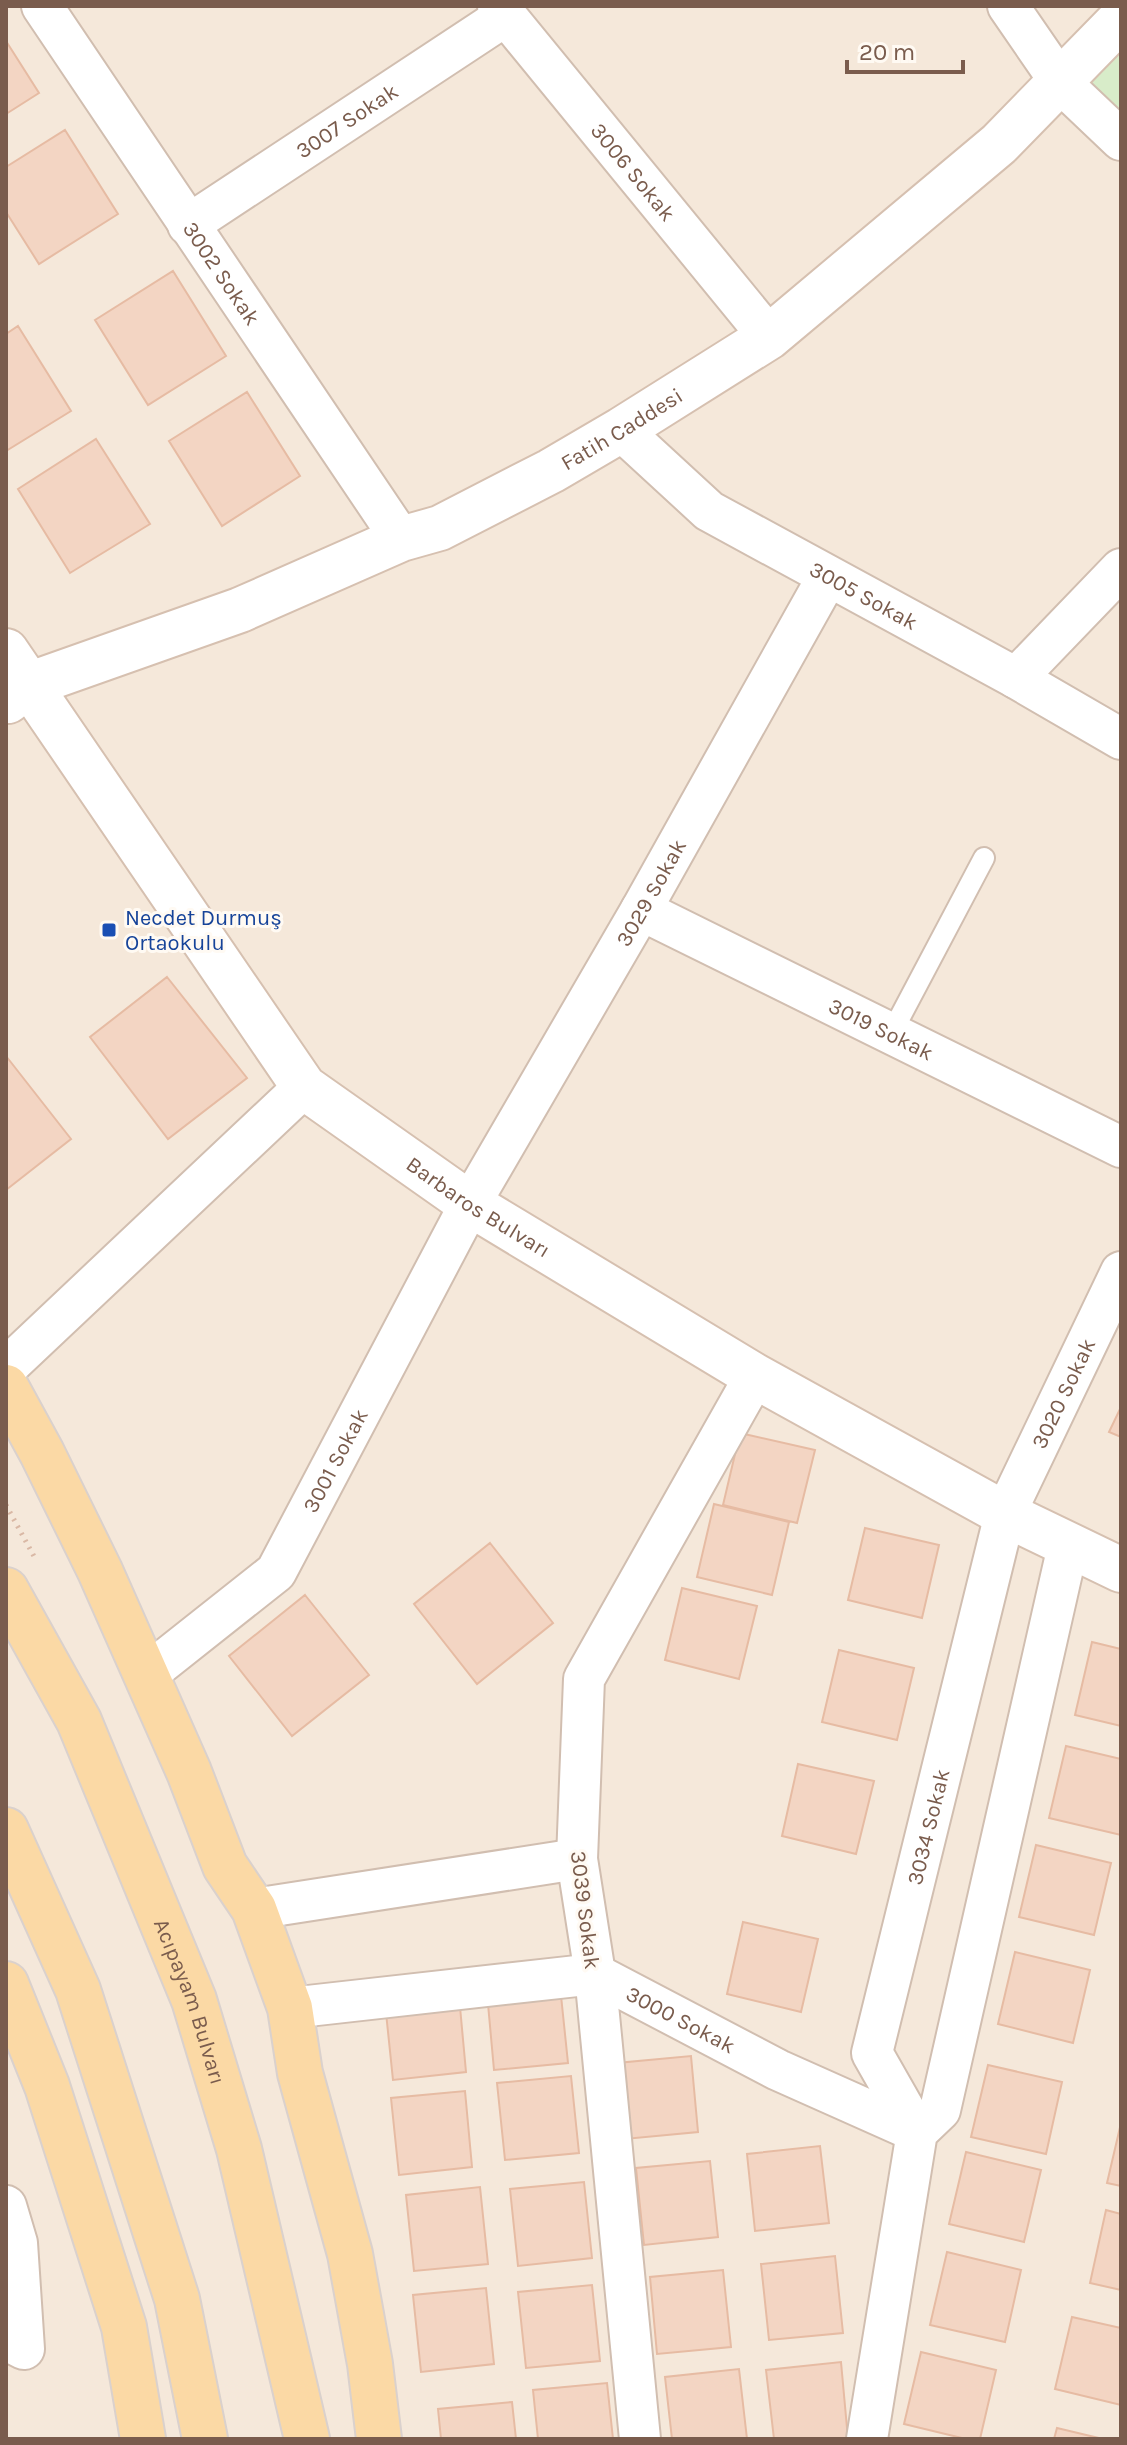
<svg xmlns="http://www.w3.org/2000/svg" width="1127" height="2445" viewBox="0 0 1127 2445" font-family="Karla,sans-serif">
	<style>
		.residential { fill: #f5e8da }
		.green { fill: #d8ecc9 }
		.building { fill: #f3d5c3; stroke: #e6bba3; stroke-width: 2 }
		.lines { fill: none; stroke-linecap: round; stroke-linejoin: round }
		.lane-casing { stroke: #d1beb0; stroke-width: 24 }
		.street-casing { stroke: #d1beb0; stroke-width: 44 }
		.secondary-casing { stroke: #d6c0b0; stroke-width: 48 }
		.primary-casing { stroke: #dad1cd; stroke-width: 48 }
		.path { stroke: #d9b8a5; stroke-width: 5; stroke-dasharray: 2 6; stroke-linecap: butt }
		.lane { stroke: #fff; stroke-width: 20 }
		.street { stroke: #fff; stroke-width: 40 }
		.secondary { stroke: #fff; stroke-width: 44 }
		.primary { stroke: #fbd9a5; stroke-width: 44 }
		.transit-dot { fill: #1a4fb4; stroke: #fffaf3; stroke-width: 3 }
		.labels { text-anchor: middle; stroke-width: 6; stroke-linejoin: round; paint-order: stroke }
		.street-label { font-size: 22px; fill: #7a5c4d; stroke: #fffaf3 }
		.transit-label { font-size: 22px; fill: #164399; stroke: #fffaf3; text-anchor: start }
	</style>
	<rect width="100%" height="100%" fill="#fdf6ec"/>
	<!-- residential -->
	<path class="residential" d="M6,6h1115v2433h-1115z"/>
	<!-- green -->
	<path class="green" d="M1121,19v123l-60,-59z"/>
	<!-- building -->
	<path class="building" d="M6,41l33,52 -33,21z
		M65,130l53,84 -79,50 -33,-52v-45z
		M173,271l53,85 -78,49 -53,-85z
		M18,326l53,85 -65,40v-117z
		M247,392l53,84 -78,50 -53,-85z
		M96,439l54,85 -80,49 -52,-84z
		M167,977l80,101 -79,61 -78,-102z
		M6,1056l65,83 -65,51z
		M1121,1407v30l-12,-5z
		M740,1433l75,17 -18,73 -74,-18z
		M714,1504l75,18 -17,73 -75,-18z
		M865,1528l74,17 -17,73 -74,-18z
		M490,1543l63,80 -76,61 -63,-80z
		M682,1588l75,18 -18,73 -74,-19z
		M305,1595l64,80 -77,61 -63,-80z
		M1092,1642l29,7v77l-46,-11z
		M839,1650l75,18 -17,72 -75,-18z
		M1066,1746l55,13v76l-72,-17z
		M798,1764l76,17 -18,73 -74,-18z
		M1036,1845l75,18 -17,72 -75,-18z
		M743,1922l75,17 -17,73 -74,-18z
		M1015,1952l75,18 -17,73 -75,-19z
		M560,1986l8,77 -74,7 -7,-77z
		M459,1996l7,76 -73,8 -8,-77z
		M691,2056l7,76 -73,7 -8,-76z
		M988,2065l74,17 -16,72 -75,-17z
		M571,2076l8,77 -74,7 -8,-77z
		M465,2091l7,76 -73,8 -8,-77z
		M1121,2123v63l-14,-3z
		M820,2146l9,77 -74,8 -8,-77z
		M966,2152l75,18 -17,72 -75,-18z
		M710,2161l8,76 -74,8 -8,-77z
		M584,2182l8,76 -74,8 -8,-77z
		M480,2187l8,77 -74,7 -8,-76z
		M1106,2210l15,4v76l-31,-7z
		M947,2252l74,18 -16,72 -75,-17z
		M835,2256l8,77 -74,7 -8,-76z
		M723,2270l8,77 -74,7 -7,-77z
		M592,2285l8,76 -74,7 -8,-76z
		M486,2288l8,76 -73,8 -8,-77z
		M1072,2317l49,11v77l-66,-16z
		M921,2352l75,18 -16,69h-14l-62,-15z
		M841,2362l7,77h-74l-8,-69z
		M739,2369l8,70h-75l-7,-62z
		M607,2383l6,56h-75l-5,-49z
		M512,2402l4,37h-75l-3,-30z
		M1057,2428l46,11h-49z"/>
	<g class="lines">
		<!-- lane casing -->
		<g class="lane-casing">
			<path id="lane" d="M891,1034l93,-176"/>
		</g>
		<!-- street casing -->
		<g class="street-casing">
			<g id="street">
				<path id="s1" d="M42,6l359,533"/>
				<path id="s2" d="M498,6l271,331"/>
				<path d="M1008,6l53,77 60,57"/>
				<path id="s3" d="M188,225l317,-209"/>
				<path id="s4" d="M621,430l88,81 307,167 105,61"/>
				<path d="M1016,678l105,-109"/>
				<path id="s5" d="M641,910l480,237"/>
				<path d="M6,1368l298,-281"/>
				<path id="s6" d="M146,1675l130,-103 194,-368 171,-294 186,-332"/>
				<path d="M254,1909l323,-50"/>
				<path id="s7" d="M290,2008l305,-34 183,96 139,62"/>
				<path id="s8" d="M917,2132l-45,-79 133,-539 116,-242"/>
				<path d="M6,2206l11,37 7,106 -18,-9"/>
				<path d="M640,2439l-45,-465 -18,-115 7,-180 171,-303"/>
				<path d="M867,2439l50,-307 23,-22 128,-564"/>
			</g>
		</g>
		<!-- secondary casing -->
		<g class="secondary-casing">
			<g id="secondary">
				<path id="s9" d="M6,651l298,436 166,117 285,172 250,138 116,56"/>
				<path id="s10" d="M8,701l20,-16 212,-75 161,-71 39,-11 111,-57 70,-41 148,-93 230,-193 122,-125"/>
			</g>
		</g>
		<!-- primary casing -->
		<g class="primary-casing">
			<g id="primary">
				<path d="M6,1387l36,66 58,118 89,201 36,94 29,43 36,99 10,65 50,181 20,110 9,75"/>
				<path id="s11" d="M6,1590l73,131 115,279 45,149 68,290"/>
				<path d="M6,1830l72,160 99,309 28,140"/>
				<path d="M6,1984l41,102 77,241 19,112"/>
			</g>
		</g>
		<!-- path -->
		<path class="path" d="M6,1505l30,55"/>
		<!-- lane -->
		<use href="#lane" class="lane"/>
		<!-- street -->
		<use href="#street" class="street"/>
		<!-- secondary -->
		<use href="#secondary" class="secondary"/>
		<!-- primary -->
		<use href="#primary" class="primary"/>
	</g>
	<!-- markers -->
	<rect class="transit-dot" x="101" y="922" width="16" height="16" rx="4"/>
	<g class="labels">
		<!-- street labels -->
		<g class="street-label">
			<text dy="8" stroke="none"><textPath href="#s3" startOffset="190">3007 Sokak</textPath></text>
			<text dy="8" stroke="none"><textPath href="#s2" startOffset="214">3006 Sokak</textPath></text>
			<text dy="8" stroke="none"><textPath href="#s1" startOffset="322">3002 Sokak</textPath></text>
			<text dy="8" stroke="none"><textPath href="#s10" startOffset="674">Fatih Caddesi</textPath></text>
			<text dy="8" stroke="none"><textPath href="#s4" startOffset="296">3005 Sokak</textPath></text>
			<text dy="8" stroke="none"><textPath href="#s6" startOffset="942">3029 Sokak</textPath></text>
			<text dy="8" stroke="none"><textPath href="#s5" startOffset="268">3019 Sokak</textPath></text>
			<text dy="8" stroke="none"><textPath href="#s9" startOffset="740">Barbaros Bulvarı</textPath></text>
			<text dy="8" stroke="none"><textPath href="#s8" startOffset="780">3020 Sokak</textPath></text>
			<text dy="8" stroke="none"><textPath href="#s6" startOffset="292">3001 Sokak</textPath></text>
			<text dy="8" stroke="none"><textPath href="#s8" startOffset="324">3034 Sokak</textPath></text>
			<text transform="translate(586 1910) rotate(83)" y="8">3039 Sokak</text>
			<text dy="8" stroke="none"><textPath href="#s11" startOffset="452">Acıpayam Bulvarı</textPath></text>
			<text dy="8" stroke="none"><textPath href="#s7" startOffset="404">3000 Sokak</textPath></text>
		</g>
		<!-- transit labels -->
		<g class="transit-label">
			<text x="125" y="925">Necdet Durmuş<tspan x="125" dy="25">Ortaokulu</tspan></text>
		</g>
	</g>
	<!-- border -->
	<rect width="1127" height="2445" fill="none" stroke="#7a5c4d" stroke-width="16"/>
	<!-- scale -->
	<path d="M847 60v12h116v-12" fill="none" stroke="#7a5c4d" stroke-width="4"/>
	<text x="859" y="60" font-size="24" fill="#7a5c4d" stroke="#fffaf3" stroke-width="6" paint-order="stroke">20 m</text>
</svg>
